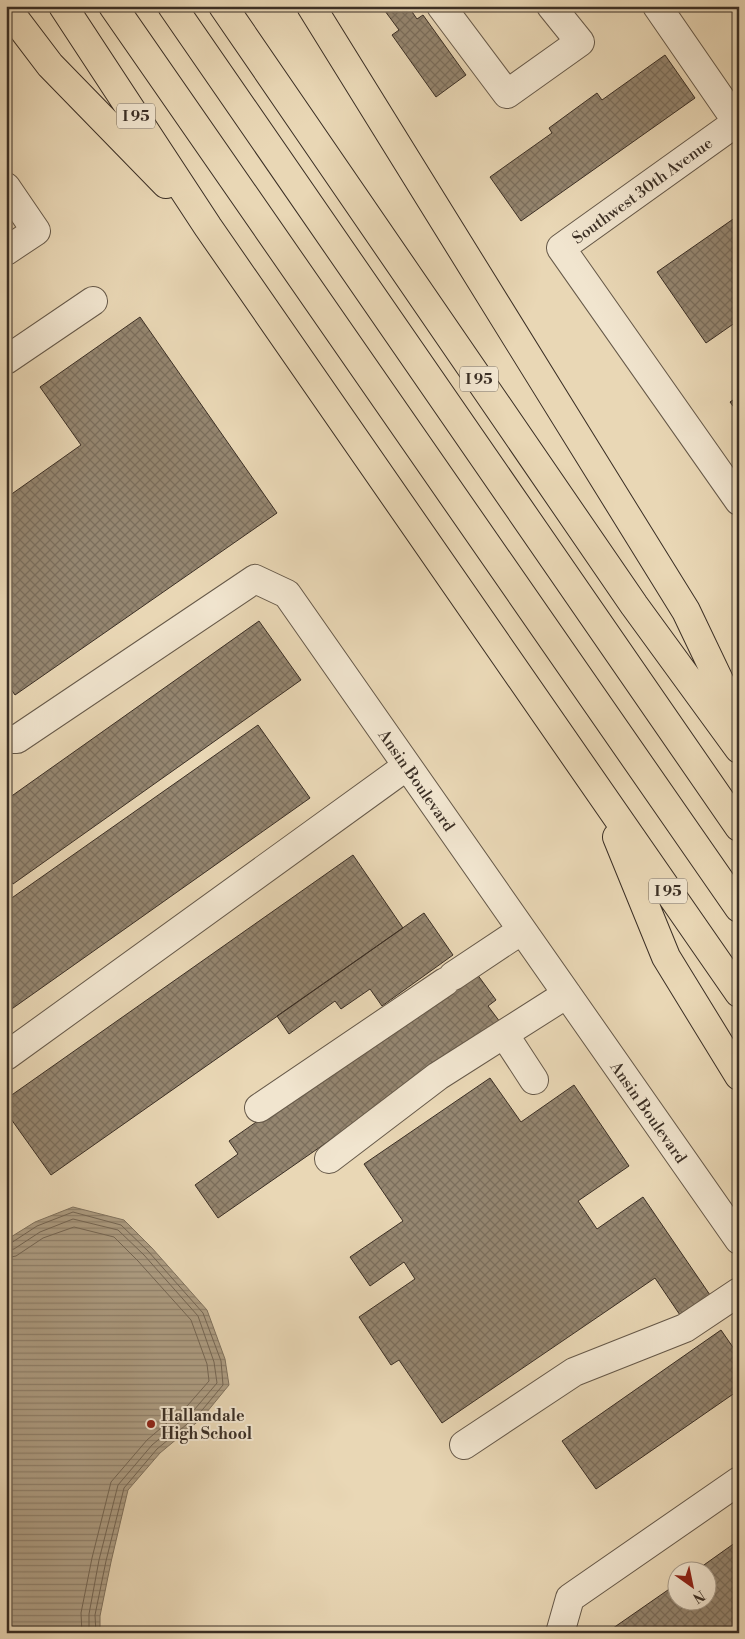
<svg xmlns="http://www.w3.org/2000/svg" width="745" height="1639" viewBox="0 0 745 1639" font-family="'Libre Bodoni',serif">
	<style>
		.water { fill: url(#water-rules); stroke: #80725e }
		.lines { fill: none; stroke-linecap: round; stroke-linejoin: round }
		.shore { stroke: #746654; stroke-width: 1 }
		.building { fill: url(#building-cross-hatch); stroke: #3b2f25 }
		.minor-casing { stroke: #665949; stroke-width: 30 }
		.highway-casing { stroke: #3b2f25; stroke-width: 30 }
		.minor { stroke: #f1e5cf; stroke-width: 28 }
		.highway { stroke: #e9d7b5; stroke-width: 28 }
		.rail { stroke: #3b2f25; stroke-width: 4; stroke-dasharray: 9 9; stroke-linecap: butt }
		.poi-dot { fill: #8f2418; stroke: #f1e5cf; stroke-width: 2 }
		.labels { text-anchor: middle; stroke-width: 4; stroke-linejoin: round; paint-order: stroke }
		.shield { fill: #f1e5cf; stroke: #726658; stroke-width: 1 }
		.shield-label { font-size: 15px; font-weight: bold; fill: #3b2f25 }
		.street-label { font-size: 16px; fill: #3b2f25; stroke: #f1e5cf }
		.poi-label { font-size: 16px; font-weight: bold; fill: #3b2f25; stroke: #f1e5cf; text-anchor: start }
	</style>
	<defs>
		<pattern id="water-rules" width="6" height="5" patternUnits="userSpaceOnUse" patternTransform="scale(1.25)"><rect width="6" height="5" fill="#ae9e84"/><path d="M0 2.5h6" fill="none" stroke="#8f816c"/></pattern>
		<pattern id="building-cross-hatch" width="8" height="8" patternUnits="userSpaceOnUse" patternTransform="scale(1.25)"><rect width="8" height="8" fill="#958670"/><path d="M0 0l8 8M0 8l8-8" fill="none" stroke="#7b6e5c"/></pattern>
	</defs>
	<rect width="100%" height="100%" fill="#e9d7b5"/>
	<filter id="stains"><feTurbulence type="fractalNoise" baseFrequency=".004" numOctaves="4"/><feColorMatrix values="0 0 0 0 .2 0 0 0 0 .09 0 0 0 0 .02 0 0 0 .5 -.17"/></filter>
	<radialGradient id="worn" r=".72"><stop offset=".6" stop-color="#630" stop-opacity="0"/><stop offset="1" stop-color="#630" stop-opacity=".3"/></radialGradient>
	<!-- water -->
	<path class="water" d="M73,1207l51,13 28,28 55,62 18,49 4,26 -27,33 -42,35 -32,37 -17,72 -11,54v17h-94v-393l29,-18z"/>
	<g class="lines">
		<!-- shore -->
		<path class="shore" d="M6,1244l5,-1 26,-17 36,-14 48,13 27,26 55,62 18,48 2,24 -25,30 -41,34 -33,39 -18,73 -11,54 1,18
			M6,1250l8,-1 26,-17 33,-13 45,11 26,25 54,61 16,46 3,21 -23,27 -42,35 -34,40 -19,75 -10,54v19
			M6,1258l10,-2 27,-18 31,-11 40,10 24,24 53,59 16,44 2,17 -21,24 -41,35 -36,42 -19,76 -11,55 1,20"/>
	</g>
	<!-- building -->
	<path class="building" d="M392,6h16l9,13 6,-4 43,60 -30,22 -44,-62 7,-5 -14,-19z
		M665,55l30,43 -174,123 -31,-44 62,-44 -3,-5 48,-35 5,7z
		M739,215v105l-33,23 -49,-71z
		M140,317l137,196 -262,182 -9,-13v-184l75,-53 -41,-58z
		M739,396v18l-9,-12z
		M259,621l42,59 -288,204 -7,-10v-74z
		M258,725l52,73 -304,215v-111z
		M353,855l50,73 -352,247 -45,-63v-13z
		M424,913l29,42 -71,51 -12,-17 -29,20 -6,-8 -46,33 -12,-18z
		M474,970l22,30 -8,6 12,16 -282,196 -23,-33 43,-31 -9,-13z
		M490,1078l31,44 53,-37 55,81 -51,35 19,28 46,-32 67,98 -30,20 -25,-37 -213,145 -43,-63 -8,5 -32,-48 56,-38 -11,-17 -34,24 -20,-29 53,-36 -39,-57z
		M721,1330l18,26v34l-143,99 -34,-48z
		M739,1540v93h-133l72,-50v19h30v-30h-14z"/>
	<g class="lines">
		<!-- minor casing -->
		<g class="minor-casing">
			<path id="minor" d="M441,6l66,88 73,-52 -29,-36
				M657,6l80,116 -176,126 178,253
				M6,187l30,44 -30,20
				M6,360l87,-59
				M6,739h11l238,-160 32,15 452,646
				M453,976l69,-46
				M504,1034l30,46
				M6,1056l401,-290
				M259,1108l186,-126
				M329,1159l109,-83 129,-82
				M464,1445l110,-73 111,-44 54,-36
				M560,1633l10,-35 169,-117"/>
		</g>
		<!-- highway casing -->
		<g class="highway-casing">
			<path id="highway" d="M63,6l145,221 531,766
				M113,6l626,902
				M172,6l567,821
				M223,6l411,599 105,144
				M311,6l375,605 53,111
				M6,7l44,58 116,119
				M617,837l49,120 73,119"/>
		</g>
		<!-- minor -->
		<use href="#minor" class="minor"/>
		<!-- highway -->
		<use href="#highway" class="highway"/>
		<!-- rail -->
		<path class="rail" d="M730,6l9,12"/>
	</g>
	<!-- markers -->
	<circle class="poi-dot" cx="151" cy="1424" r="5"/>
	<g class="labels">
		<!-- shield labels -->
		<g class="shield">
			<rect x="117" y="103.5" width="38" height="25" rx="4"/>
			<rect x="460" y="366.5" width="38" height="25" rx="4"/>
			<rect x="649" y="878.5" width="38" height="25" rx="4"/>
		</g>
		<g class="shield-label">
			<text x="136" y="121">I 95</text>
			<text x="479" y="384">I 95</text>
			<text x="668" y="896">I 95</text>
		</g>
		<!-- street labels -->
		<g class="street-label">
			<text transform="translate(642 190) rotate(-36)" y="6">Southwest 30th Avenue</text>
			<text transform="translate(417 780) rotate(55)" y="6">Ansin Boulevard</text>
			<text transform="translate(649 1112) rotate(55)" y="6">Ansin Boulevard</text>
		</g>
		<!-- poi labels -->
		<g class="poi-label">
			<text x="161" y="1421">Hallandale<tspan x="161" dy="18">High School</tspan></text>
		</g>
	</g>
	<!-- margin -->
	<rect width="745" height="1639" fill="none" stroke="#e9d7b5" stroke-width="25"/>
	<rect x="8" y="8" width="730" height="1624" fill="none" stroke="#3b2f25" stroke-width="2.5"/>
	<rect x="12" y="12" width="720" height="1614" fill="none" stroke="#3b2f25"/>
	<!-- north arrow -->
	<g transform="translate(692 1586) rotate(147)"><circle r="24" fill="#f1e5cf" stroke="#a89c8b"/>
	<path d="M0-4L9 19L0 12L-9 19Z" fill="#8f2418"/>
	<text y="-8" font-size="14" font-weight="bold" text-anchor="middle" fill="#3b2f25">N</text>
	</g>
	<rect width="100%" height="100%" filter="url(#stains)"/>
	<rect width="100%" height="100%" fill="url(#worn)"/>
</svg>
